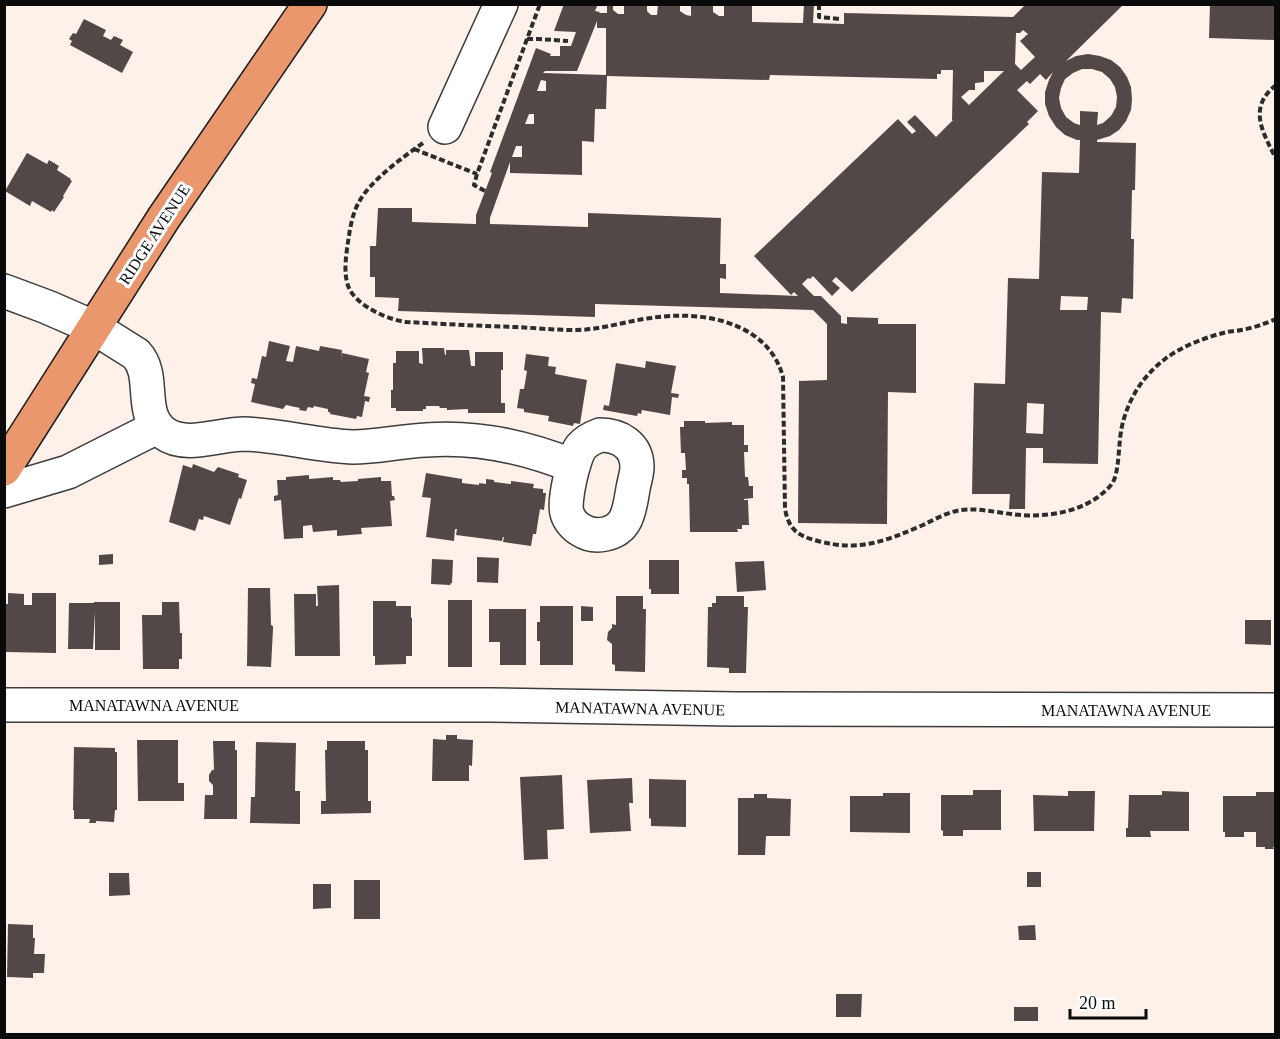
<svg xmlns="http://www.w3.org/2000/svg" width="1280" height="1039" viewBox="0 0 1280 1039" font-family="'Times New Roman',serif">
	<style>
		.building { fill: #524848; fill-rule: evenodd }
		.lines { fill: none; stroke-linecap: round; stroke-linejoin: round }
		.minor-casing { stroke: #3d3d3d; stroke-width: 36 }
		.major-casing { stroke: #1b1b1b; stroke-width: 36 }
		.path { stroke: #2c2c2c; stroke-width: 4; stroke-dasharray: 6 3; stroke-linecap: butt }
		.minor { stroke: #fff; stroke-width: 33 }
		.major { stroke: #ea976d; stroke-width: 33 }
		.labels { text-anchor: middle; stroke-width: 6; stroke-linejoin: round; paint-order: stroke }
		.street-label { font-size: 16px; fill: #0a0a0a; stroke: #fff }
	</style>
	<rect width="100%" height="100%" fill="#fdf1ea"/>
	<!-- building -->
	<path class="building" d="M564,4h34l-3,7 5,1 -1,1h8v-9h6v6l5,4h6v-10h23v7l4,4h6l1,-10h22v6l6,4 5,1v-11h22v7l6,4h5v-11l28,-1v18l51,1 1,-19h10l-1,19 31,1v-11l169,4 13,-13h98l-58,57 10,-5 12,-2 12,2 11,4 9,7 7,10 4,10 1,12 -1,11 -5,11 -7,9 -9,6 -13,4v2l39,1 -1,47h-3l-1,49h3l-1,60 -11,-1 -1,15 -20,-1 -3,152 -55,-1v-15h-17l-1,61h-16l1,-15h-38l2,-111 31,1 3,-106 31,1 3,-107 37,1 1,-33h-3l-12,-5 -9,-8 -7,-11 -4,-12v-12l4,-12 4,-8 -7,8 -6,-6 -10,10 -3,-3 -10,9 21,21 -11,11 2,2 -177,168 -16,-15 -4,4 8,7 -8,8 -19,-20 -3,3 -2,-1 -6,6 12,12h7l20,20v7l6,1v-7l31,1v6h38v69l-28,-1 -1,132 -89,-1 1,-142 28,-1v-56l-14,-14 -218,-6v13l-197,-6 1,-13 -24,-1v-20h-5v-31h6l2,-38h34v14l64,2v-9l16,-42 -2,-1 46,-124 15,6 -1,2h10v-10h11l5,-14 -22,-1zM597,21v7h9v47l-63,-2 2,-2h32zM1023,30l5,4 -8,7 15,16 -14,13 -6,-6 1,-31h4zM1082,69h10l10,3 8,7 5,8 2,10 -1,10 -5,9 -8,7 -6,2 1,-13 -18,-1v14l-6,-2 -8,-6 -5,-9 -2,-10 2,-10 4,-9 8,-6zM941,70h12l-1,50h1l-17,17 -21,-22 -8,7 9,9 -4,3 -14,-15 -144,137 37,39 3,-3 4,4 -78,-3v-15l6,1v-15h-6l1,-46 -133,-5v14l-98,-3v-6l20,-56v11l72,2v-34l12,1 1,-33h11l1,-33 162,4 1,-5 167,4v-5h4zM984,71h20l-35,34 -8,-8 8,-7h6v-7l9,-1zM541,80l5,1v10h-9zM529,114h5v10h-9zM516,146h6v11h-10zM1061,296l27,1 -1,13h-27zM1027,403l17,1 -1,30 -17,-1z
		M1210,4h65v36l-66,-2z
		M84,19l22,11 -3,6 8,4 3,-4 9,4 -3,5 13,7 -11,21 -52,-28 2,-4 -3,-2 4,-6 3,1z
		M27,153l20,11 2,-4 10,6 -2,4 14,9 -1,1 2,1 -9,15 1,1 -10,15 -2,-2 -1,2 -19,-11 -2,5 -25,-15z
		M269,341l21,5 -4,15 7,1 3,-16 23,5 1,-5 22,4 -1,10 1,-7 27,6 -3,13 3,1 -5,23 6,1 -1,5 -4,-1 -3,16 -5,-1 -1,3 -26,-5v-2h-2v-3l-14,-3 -1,2 -5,-1 -2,4 -7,-1 1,-2 -14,-3 -3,4 -32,-7 4,-18 -4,-1 1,-5 5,1 5,-23 4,1z
		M422,348h22l1,7h1v-5h23l2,16h4v-14h28v18h-2v33h4v10h-37v-4l-21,1v-2h-7l-1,-2h-13v3h-3v2h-27v-3h-5v-18h2v-27h3v-12h23v12l4,1z
		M526,354l23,3 -1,9 8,1 -1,7 32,6 -7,44 -6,-1 -1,3 -25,-5 1,-5 -25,-4v-3l-7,-1 3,-19h4l3,-18 -3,-1z
		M646,361l30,5 -5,27 8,1 -1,4 -6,-1 -2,18 -28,-5 -1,4 -3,-1 -1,3 -34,-6 1,-5 5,1 7,-43 29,5z
		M684,421h21v2l27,-1v3h12v20h4v7h-4l1,25h3l1,9h4v12l-9,1v1h4l1,25h-7v4h-5l1,3h-48l-1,-48h-2v-6h-5v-8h4l-1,-17h-4l-1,-26h4z
		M193,464l21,8 4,-5 21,7 -1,3 9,3 -6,19 -2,-1 -9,27 -26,-9 -1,4 -4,-1 -4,12 -26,-9 14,-57 9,3z
		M426,473l36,6v4l17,2v-2l7,1v-5l8,1v2l17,2v-3l23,3 -1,4 10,1v4h3l-2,17 -4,-1 -4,25h-3l-2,12 -28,-4 1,-5h-1l-1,4 -46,-6 1,-6h-2l-1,12 -28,-4 5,-39 -9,-1z
		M309,475v4l24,-2v3h7l1,2 17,-1v-2l23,-2v4h10l1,15h2l1,4 -5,1 2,25 -31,2 1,6 -25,2v-6l-24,2 -1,-7 -9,1v12l-19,1 -3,-39 -7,1v-5l4,-1 -1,-15h9v-3z
		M113,554v10l-14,1v-10z
		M477,557l22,1 -1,25 -21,-1z
		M432,559l21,1 -1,23h-1l-1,2 -19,-1z
		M649,560h30v34h-28v-5h-2z
		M764,561l2,29 -29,2 -2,-30z
		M339,585l1,71h-45l-1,-62h22v12h2l-1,-20z
		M248,588h22l1,37 2,1v3l-2,38 -24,-1z
		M8,593l16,1v11h8v-12h24v60l-50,-1v-48h2z
		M616,596h27v13h3l-1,63 -30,-1v-6l-3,-1v-20l-5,-4 1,-8 4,-4v-4l4,1z
		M716,596h28v11h4l-2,66h-17v-5l-22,-1 1,-60h4v-4h4z
		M448,600h24v67h-24z
		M373,601h23v5h15v12h1v38h-6v8l-31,1v-9h-2z
		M94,602h26v48h-25v-39l-2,38h-25l1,-46h25z
		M162,602h17l1,31h2v26h-3v10h-36l-1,-54h20z
		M540,606h33v59h-33v-24h-3v-19h3z
		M581,606l12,1v14h-12z
		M489,609h37v56h-26v-23h-11z
		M1245,620h26v25l-26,-1z
		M446,735h11v4l16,1 -1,26 -3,-1v16h-37l1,-42 13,1z
		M137,740h41v43h6v18h-46z
		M213,741h22v9h2v69h-33l1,-24h8v-10l-4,-4v-6l3,-5h2z
		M327,741h38v9h3v51h3v12l-50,1v-13h5l-1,-51h2z
		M256,742l40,1 -1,48h5v33l-50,-1 1,-26h4z
		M74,747l41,1v4h2v58h-2l-1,12 -18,-1v2h-7l1,-4h-16v-9h-1z
		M562,775l2,54 -17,1 1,29 -24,1 -4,-83z
		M632,778l1,25h-4l2,28 -41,2 -3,-53z
		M649,779l37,1v47l-35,-1v-7l-2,-1z
		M973,790h28v40h-38v6h-20v-5l-2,-1v-35h32z
		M1068,791h27l-1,40h-60l-1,-36 35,1z
		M1162,791l27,1v39h-39l1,6h-25v-9h2l1,-33h33z
		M1256,792h19v55h-2l1,2h-9v-2h-9v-15h-12v5h-19v-5h-2v-36h33z
		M883,793h27v40l-60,-1v-36h33z
		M754,794h13v4l24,1 -1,37h-24l-1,19h-27v-57h16z
		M1027,872h14v15h-14z
		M109,873h20l1,22 -21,1z
		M354,880h26v39h-26z
		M313,884h18v24l-18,1z
		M8,924l25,1v13h2l-1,16h11l-1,19h-11v5l-26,-1z
		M1035,925l1,15h-17l-1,-14z
		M836,994h26l-1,23h-25z
		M1014,1007h24v14h-24z"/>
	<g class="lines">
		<!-- minor casing -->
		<g class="minor-casing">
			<path id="minor" d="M445,127l56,-123
				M4,291l43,16 46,20 43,27c21,22 1,59 28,79 21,16 56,1 80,1 37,1 73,12 109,13 24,0 49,-6 73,-7 51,-4 100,7 147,26
				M600,435c19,0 37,10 37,32 0,7 -3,15 -4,22 -2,10 -3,22 -8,31 -8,15 -30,19 -44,10 -6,-3 -12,-10 -14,-17 -4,-11 7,-57 14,-66 5,-6 11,-9 19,-12z
				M4,491l64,-19 89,-45
				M4,705h487l244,4 541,1"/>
		</g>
		<!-- major casing -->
		<g class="major-casing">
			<path id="major" d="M4,469l159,-250 147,-215"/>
		</g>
		<!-- path -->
		<path class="path" d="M819,4v13l21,2
			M527,39h12l29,2
			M1276,85c-29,23 -13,47 0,74
			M423,143c-20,14 -53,38 -64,59 -7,12 -9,27 -11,40 -2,14 -5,33 1,46 8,18 39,32 58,34 36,2 72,4 109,5 19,1 39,3 59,3 26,0 51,-9 76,-12 50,-8 117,3 132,59l2,132c4,21 13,27 33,32 41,11 68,0 105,-16 12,-6 25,-13 38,-15 17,-2 33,2 50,4 29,4 63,0 87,-17 6,-5 13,-10 16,-17 6,-15 4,-40 9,-58 7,-26 21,-47 42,-63 17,-13 41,-22 62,-27 5,-1 10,-1 14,-2 12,-2 23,-6 35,-11
			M414,149l63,25
			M485,191l-11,-6 3,-11 63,-170"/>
		<!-- minor -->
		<use href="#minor" class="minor"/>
		<!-- major -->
		<use href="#major" class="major"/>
	</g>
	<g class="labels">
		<!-- street labels -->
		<g class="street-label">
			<text transform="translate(154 234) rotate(-57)" y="6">RIDGE AVENUE</text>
			<text x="154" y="711">MANATAWNA AVENUE</text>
			<text transform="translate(640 708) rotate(1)" y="6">MANATAWNA AVENUE</text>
			<text x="1126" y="716">MANATAWNA AVENUE</text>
		</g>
	</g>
	<!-- border -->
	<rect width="1280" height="1039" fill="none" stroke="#0a0a0a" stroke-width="12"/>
	<!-- scale -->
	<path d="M1070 1009v9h76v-9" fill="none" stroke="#0a0a0a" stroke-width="3"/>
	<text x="1079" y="1009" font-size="18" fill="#0a0a0a" stroke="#ffffff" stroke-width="4.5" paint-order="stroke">20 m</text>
</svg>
